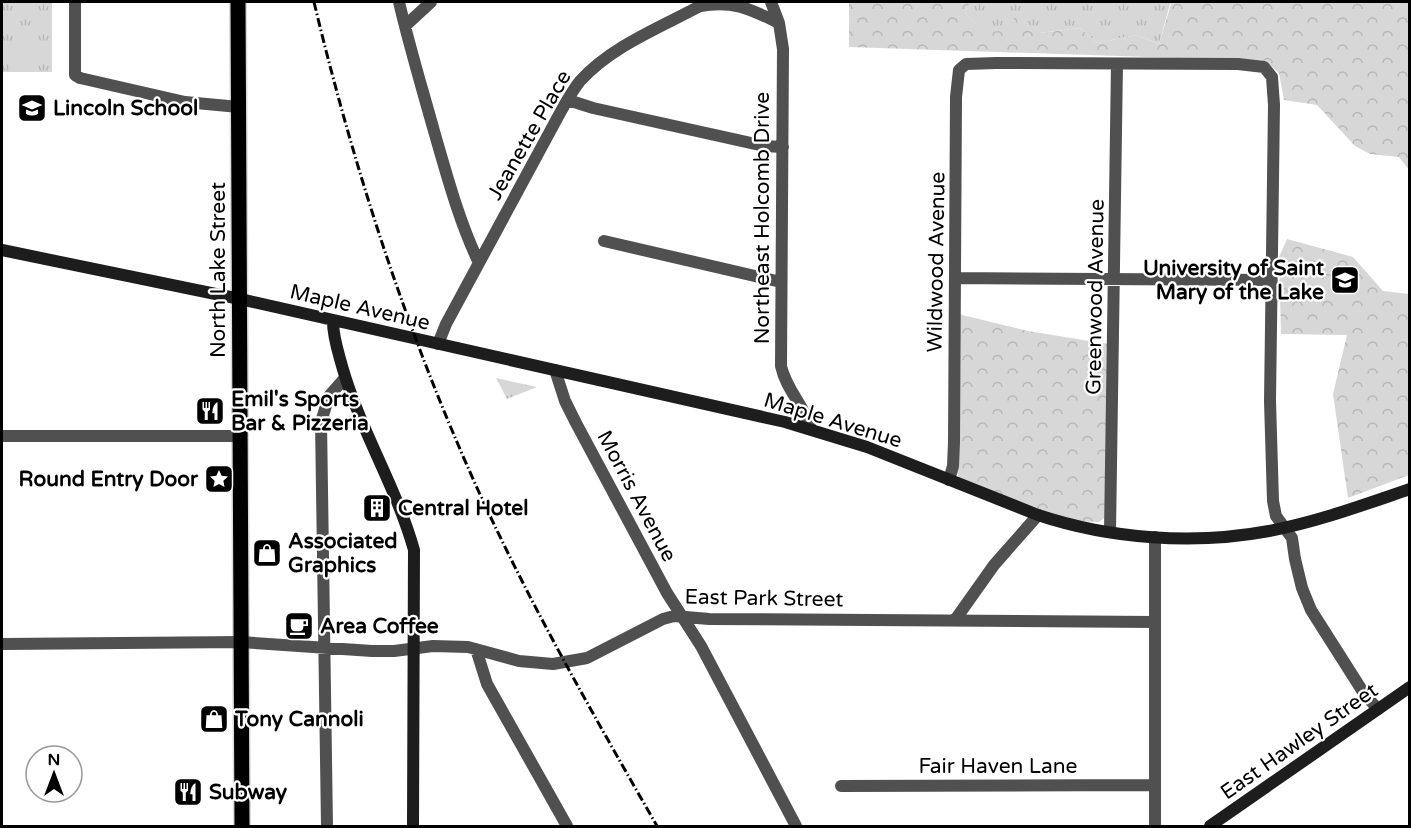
<svg xmlns="http://www.w3.org/2000/svg" width="1411" height="828" viewBox="0 0 1411 828" font-family="'Varela Round',sans-serif">
	<style>
		.grass { fill: url(#grass-tufts) }
		.forest { fill: url(#forest-crowns) }
		.pitch { fill: #d7d7d7 }
		.lines { fill: none; stroke-linecap: round; stroke-linejoin: round }
		.primary-casing { stroke: #dbdbdb; stroke-width: 18 }
		.street { stroke: #505050; stroke-width: 12 }
		.secondary { stroke: #1d1d1d; stroke-width: 12 }
		.primary { stroke: #000; stroke-width: 15 }
		.rail { stroke: #000; stroke-width: 3; stroke-dasharray: 9 3 1.5 3; stroke-linecap: butt }
		.labels { text-anchor: middle; stroke-width: 4.5; stroke-linejoin: round; paint-order: stroke }
		.poi-label { font-size: 21px; font-weight: bold; fill: #000; stroke: #fff; text-anchor: start }
		.street-label { font-size: 21px; fill: #000; stroke: #fff }
	</style>
	<defs>
		<pattern id="grass-tufts" width="24" height="20" patternUnits="userSpaceOnUse" patternTransform="scale(1.5)"><rect width="24" height="20" fill="#d7d7d7"/><path d="M3 7l-1-3M5 7V3M7 7l1-3M15 17l-1-3M17 17v-4M19 17l1-3" fill="none" stroke="#b7b7b7"/></pattern>
		<pattern id="forest-crowns" width="20" height="18" patternUnits="userSpaceOnUse" patternTransform="scale(1.5)"><rect width="20" height="18" fill="#d7d7d7"/><path d="M2 6a3 3 0 1 1 6 0M12 15a3 3 0 1 1 6 0" fill="none" stroke="#b7b7b7"/></pattern>
	</defs>
	<rect width="100%" height="100%" fill="#fff"/>
	<!-- grass -->
	<path class="grass" d="M2,2h50v70h-50z
		M970,2h209l-9,2 -11,40 -22,-9 -40,8 -17,-15 -41,5 -53,-1 -21,-18z
		M496,378l41,9 -30,12z"/>
	<!-- forest -->
	<path class="forest" d="M849,2h121l-5,12 22,18 14,-1 17,-17 21,19 41,-5 17,15 40,-8 22,9 12,-40 8,-2h230v168l-10,-13 -29,-3 -15,-8 -38,-41 -33,-5 -5,-27 -14,-12 -416,-14z
		M1287,239l66,18 30,34 26,3v181l-61,23 -15,-104 14,-59 -66,-1 -2,-77z
		M954,313l74,18 86,14 -3,168 -12,9 -45,-2 -93,-35 -8,-25z"/>
	<!-- pitch -->
	<path class="pitch" d="M12,41l20,1v30h-22z"/>
	<g class="lines">
		<!-- primary casing -->
		<g class="primary-casing">
			<path id="primary" d="M238,2l4,824"/>
		</g>
		<!-- street -->
		<path class="street" d="M75,2v73l5,3 105,24 54,5
			M399,2c10,43 23,86 35,129 13,45 25,90 45,132
			M771,2l8,21 4,26 -2,317c5,24 24,40 30,63
			M405,26l26,-24
			M568,100l25,8 171,38 19,1
			M604,241l177,41
			M955,278l316,2
			M438,344l8,-20 114,-211c6,-11 12,-22 20,-32 32,-35 79,-53 120,-75 33,-6 50,3 79,17
			M555,370l10,31 11,22 91,170 34,53 95,180
			M2,436h238
			M949,480l4,-14 1,-24 2,-345 3,-27 7,-6 30,-1 242,1 26,3 8,10 2,28 -4,296 3,100 3,15 16,22 3,21 7,29 9,22 54,85 13,14
			M1110,532l7,-468
			M1155,537v289
			M955,620l39,-55 44,-50
			M2,644l239,-2 131,9h22l39,-5 35,1 51,14 34,3 34,-6 76,-39 11,-3 35,3 445,3
			M476,649l11,35 80,142
			M841,786l313,-1
			M327,826l-6,-404 8,-26 16,-18"/>
		<!-- secondary -->
		<path class="secondary" d="M2,250l238,49 545,123 82,25 171,68c72,24 156,30 231,16 48,-9 94,-26 141,-42
			M333,322c0,15 5,29 9,44 18,64 54,120 72,184l-1,276
			M1210,826l200,-139"/>
		<!-- primary -->
		<use href="#primary" class="primary"/>
		<!-- rail -->
		<path class="rail" d="M314,2c40,167 93,331 164,488 53,116 116,226 179,336"/>
	</g>
	<!-- icons -->
	<defs>
		<g id="school-square" transform="scale(1.5)"><rect x="-9" y="-9" width="18" height="18" rx="4" fill="#000" stroke="#fff"/><path d="M0-5L7-2L0 1L-7-2ZM-4 1L0 2.5L4 1V4Q0 6-4 4Z" fill="#fff"/></g>
		<g id="university-square" transform="scale(1.5)"><rect x="-9" y="-9" width="18" height="18" rx="4" fill="#000" stroke="#fff"/><path d="M0-5L7-2L0 1L-7-2ZM-4 1L0 2.5L4 1V4Q0 6-4 4Z" fill="#fff"/></g>
		<g id="restaurant-square" transform="scale(1.5)"><rect x="-9" y="-9" width="18" height="18" rx="4" fill="#000" stroke="#fff"/><path d="M-5-6h1v4h1v-4h1v4h1v-4h1v5L-1.5 .5V6h-2V.5L-5-1ZM5-6V6H3V1.5H1.5Q1.5-4 5-6Z" fill="#fff"/></g>
		<g id="sight-square" transform="scale(1.5)"><rect x="-9" y="-9" width="18" height="18" rx="4" fill="#000" stroke="#fff"/><path d="M0-6L1.8-2.2L6-1.7L2.9 1.2L3.7 5.4L0 3.3L-3.7 5.4L-2.9 1.2L-6-1.7L-1.8-2.2Z" fill="#fff"/></g>
		<g id="building-square" transform="scale(1.5)"><rect x="-9" y="-9" width="18" height="18" rx="4" fill="#000" stroke="#fff"/><path d="M-4-6H4V6H1V3H-1V6H-4ZM-2.5-4.3h1.7v1.8h-1.7ZM.8-4.3h1.7v1.8H.8ZM-2.5-1h1.7V.8h-1.7ZM.8-1h1.7V.8H.8Z" fill="#fff"/></g>
		<g id="shop-square" transform="scale(1.5)"><rect x="-9" y="-9" width="18" height="18" rx="4" fill="#000" stroke="#fff"/><path d="M-5-2.5h2.3a2.7 3.5 0 0 1 5.4 0H5L5.5 6h-11ZM-1.5-2.5h3a1.5 2.3 0 0 0-3 0Z" fill="#fff"/></g>
		<g id="cafe-square" transform="scale(1.5)"><rect x="-9" y="-9" width="18" height="18" rx="4" fill="#000" stroke="#fff"/><path d="M-5.5-4.5H6V0H3Q3 3.5 0 3.5H-2.5Q-5.5 3.5-5.5 0ZM3-3.2v2h1.7v-2ZM-6 4.5H4V6H-6Z" fill="#fff"/></g>
	</defs>
	<g fill-rule="evenodd">
		<use href="#school-square" x="32" y="108"/>
		<use href="#university-square" x="1345" y="280"/>
		<use href="#restaurant-square" x="210" y="411"/>
		<use href="#sight-square" x="219" y="479"/>
		<use href="#building-square" x="377" y="508"/>
		<use href="#shop-square" x="267" y="553"/>
		<use href="#cafe-square" x="299" y="626"/>
		<use href="#shop-square" x="214" y="719"/>
		<use href="#restaurant-square" x="188" y="792"/>
	</g>
	<g class="labels">
		<!-- poi labels -->
		<g class="poi-label">
			<text x="53" y="115">Lincoln School</text>
			<text x="1324" y="275" text-anchor="end">University of Saint<tspan x="1324" dy="24">Mary of the Lake</tspan></text>
			<text x="231" y="406">Emil's Sports<tspan x="231" dy="24">Bar &amp; Pizzeria</tspan></text>
			<text x="198" y="486" text-anchor="end">Round Entry Door</text>
			<text x="398" y="515">Central Hotel</text>
			<text x="288" y="548">Associated<tspan x="288" dy="24">Graphics</tspan></text>
			<text x="320" y="633">Area Coffee</text>
			<text x="235" y="726">Tony Cannoli</text>
			<text x="209" y="799">Subway</text>
		</g>
		<!-- street labels -->
		<g class="street-label">
			<text transform="translate(529 135) rotate(-60)" y="7">Jeanette Place</text>
			<text transform="translate(762 218) rotate(-90)" y="7">Northeast Holcomb Drive</text>
			<text transform="translate(936 262) rotate(-89)" y="7">Wildwood Avenue</text>
			<text transform="translate(218 270) rotate(-90)" y="7">North Lake Street</text>
			<text transform="translate(1095 297) rotate(-89)" y="7">Greenwood Avenue</text>
			<text transform="translate(360 307) rotate(13)" y="7">Maple Avenue</text>
			<text transform="translate(833 420) rotate(17)" y="7">Maple Avenue</text>
			<text transform="translate(637 496) rotate(62)" y="7">Morris Avenue</text>
			<text transform="translate(764 598) rotate(1)" y="7">East Park Street</text>
			<text transform="translate(1299 741) rotate(-35)" y="7">East Hawley Street</text>
			<text x="998" y="773">Fair Haven Lane</text>
		</g>
	</g>
	<!-- border -->
	<rect width="1411" height="828" fill="none" stroke="#000000" stroke-width="6"/>
	<!-- north arrow -->
	<g transform="translate(54 774)"><circle r="28" fill="#ffffff" stroke="#999999" stroke-width="1.5"/>
	<path d="M0-4.5L10 22L0 15L-10 22Z" fill="#000000"/>
	<text y="-9" font-size="16" font-weight="bold" text-anchor="middle" fill="#000000">N</text>
	</g>
</svg>
